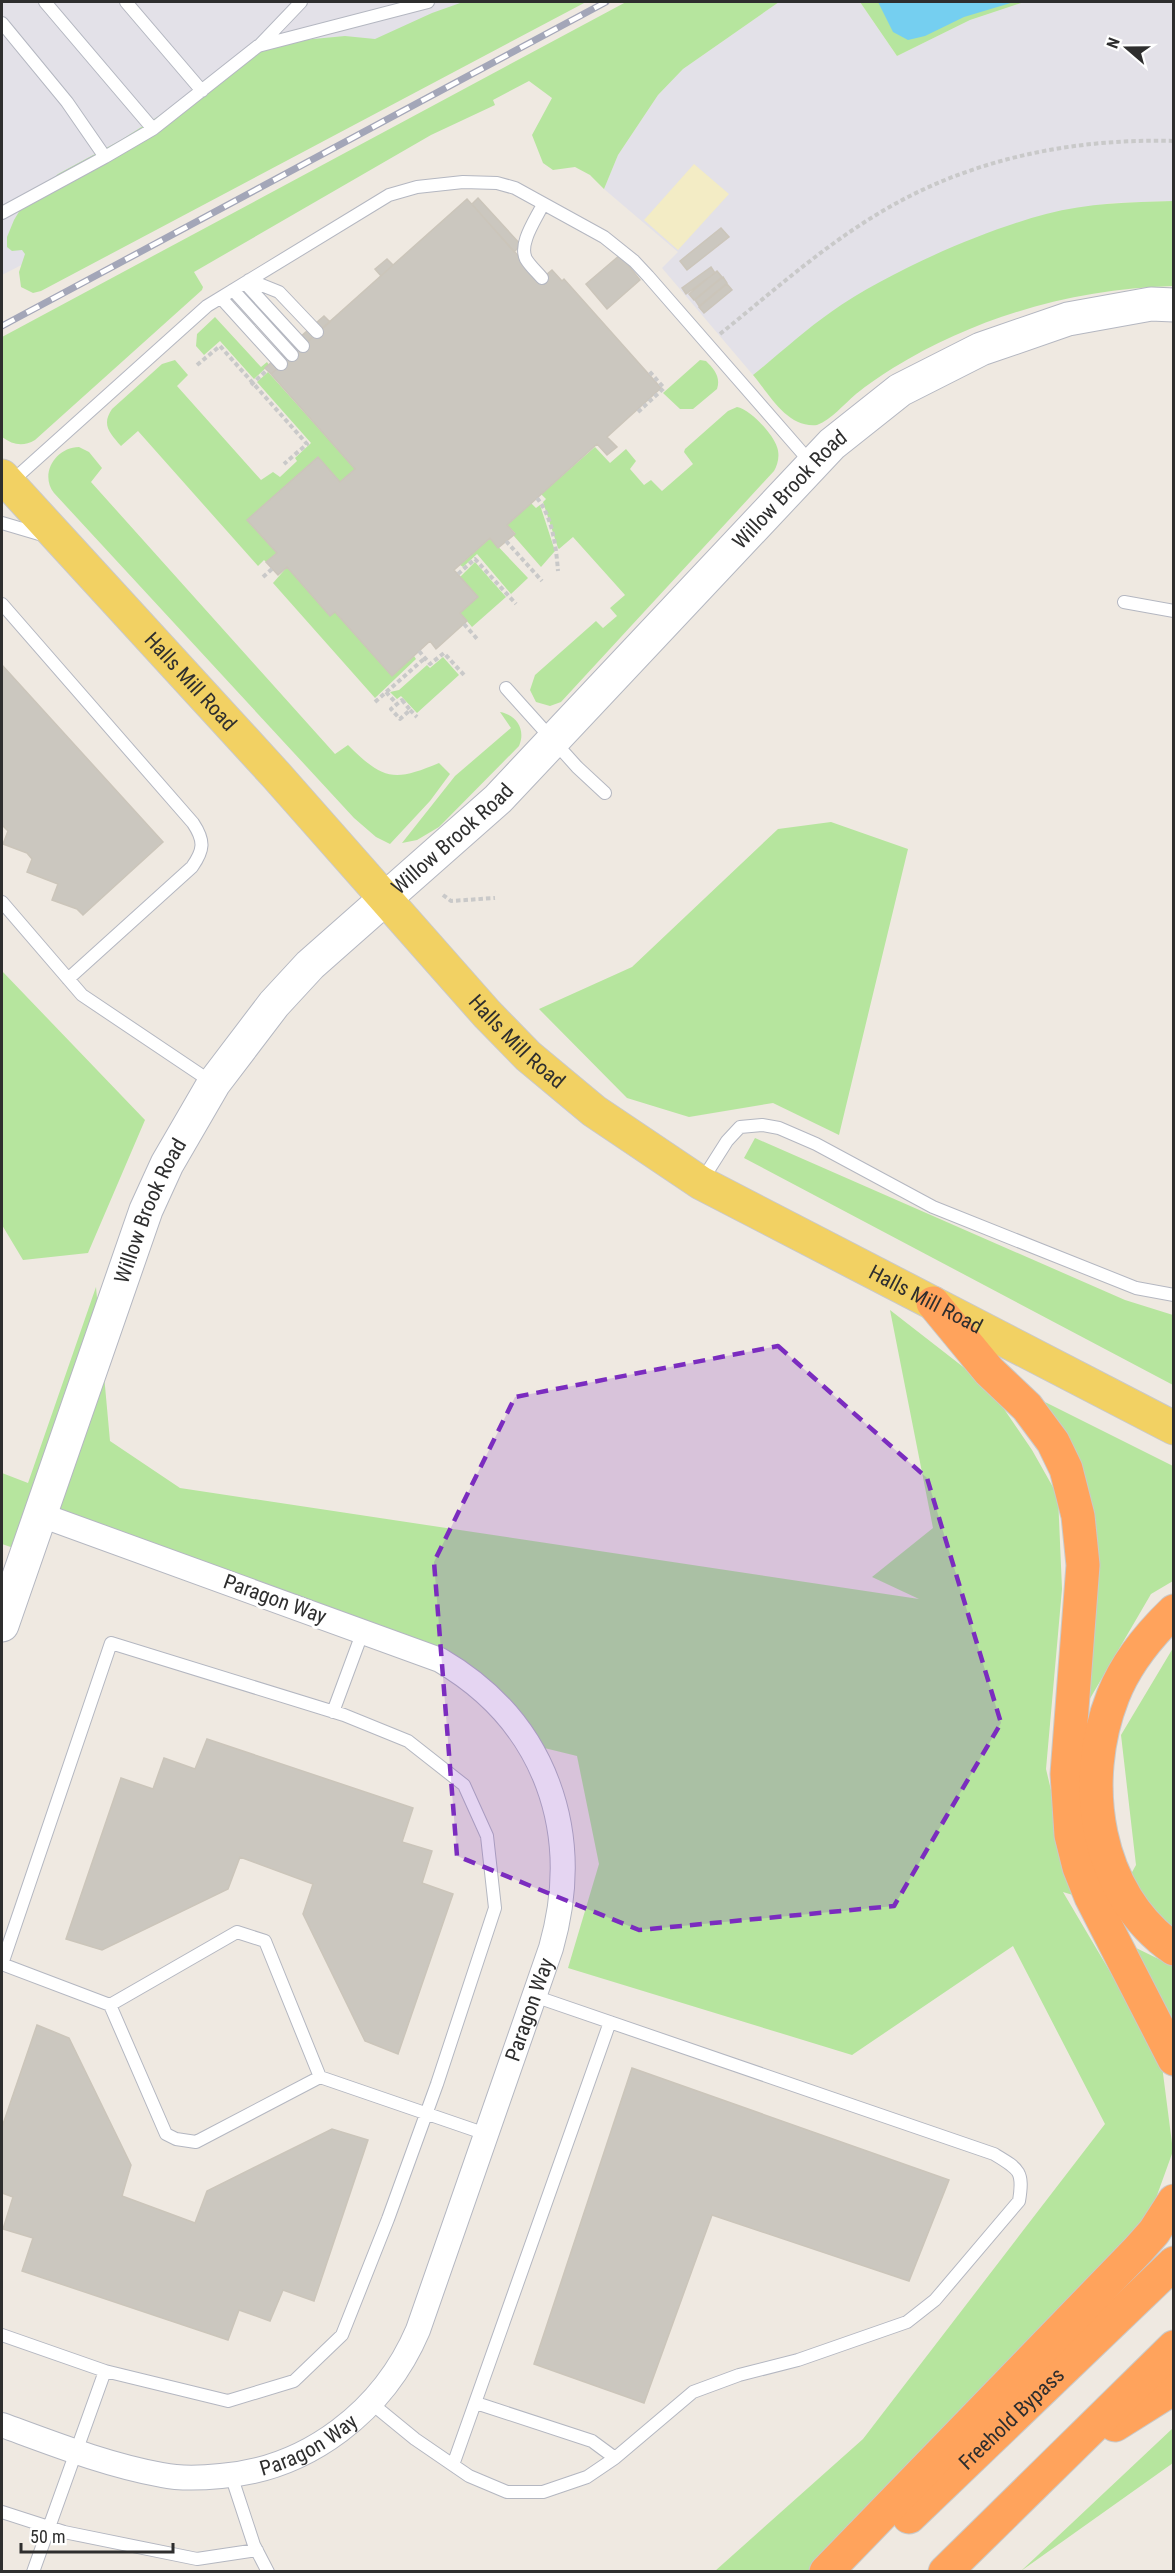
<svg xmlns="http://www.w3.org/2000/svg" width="1175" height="2573" viewBox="0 0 1175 2573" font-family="'Roboto Condensed',sans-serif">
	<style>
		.industrial { fill: #e3e1e8 }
		.green { fill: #b6e59e }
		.sand { fill: #f3ecc5 }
		.water { fill: #75cff0 }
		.building { fill: #cbc7bf; stroke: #cbc5ba; stroke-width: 1.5 }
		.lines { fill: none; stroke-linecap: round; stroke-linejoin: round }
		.lane-casing { stroke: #b4b7c1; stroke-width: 14 }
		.street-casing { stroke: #b4b7c1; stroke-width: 26 }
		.secondary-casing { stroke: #b4b7c1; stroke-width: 35 }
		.primary-casing { stroke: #c9c9c9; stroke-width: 35 }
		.highway-casing { stroke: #c9c9c9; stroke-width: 35 }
		.path { stroke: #c9c9c9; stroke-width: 4; stroke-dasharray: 4.5 3; stroke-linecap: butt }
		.lane { stroke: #fff; stroke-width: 12 }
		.street { stroke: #fff; stroke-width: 24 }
		.secondary { stroke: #fff; stroke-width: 33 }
		.primary { stroke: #f2d163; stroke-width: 33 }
		.highway { stroke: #ffa35c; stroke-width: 33 }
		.rail-casing { stroke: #a3a6b8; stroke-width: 7 }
		.rail { stroke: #fff; stroke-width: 4.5; stroke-dasharray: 14; stroke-linecap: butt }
		.marked { fill: #7b2cbf; fill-opacity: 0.2; stroke: #7b2cbf; stroke-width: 4.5; stroke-dasharray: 12 8; stroke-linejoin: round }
		.labels { text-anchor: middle; stroke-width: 6; stroke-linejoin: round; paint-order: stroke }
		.street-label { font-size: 21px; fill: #2e2e2e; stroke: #fff }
	</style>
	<rect width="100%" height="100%" fill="#efe9e1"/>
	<!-- industrial -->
	<path class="industrial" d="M2,2h532l-532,273z
		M779,2h81l37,54 73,-36 54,-18h149v199l-62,2 -64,11 -70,24 -78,34 -68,40 -78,63 -91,-107 16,-16 -74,-63 14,-34 40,-60 25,-26z"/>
	<!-- green -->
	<path class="green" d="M463,2h123l-545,289 -8,2 -12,-6 -2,-15 6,-18 -3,-4 -10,1 -5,-4v-10l7,-17 9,-15 35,-31 63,-34 63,-40 59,-48 49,-11 53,-5 30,3 57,-26z
		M626,2h153l-96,67 -25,26 -40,60 -14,34 -14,-14 -15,-8 -22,3 -10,-7 -11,-28 20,-37 -23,-17 -36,19 2,5 -64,30 -237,137 9,15 -1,3 -167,150c-12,7 -22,5 -33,-3v-100z
		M860,2h164l-54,18 -73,36z
		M1173,201v85c-99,3 -195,30 -280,82 -13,8 -26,17 -37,26 -13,11 -24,25 -39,31 -30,3 -47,-30 -64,-50 26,-21 51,-44 78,-63 55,-39 150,-81 215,-98 42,-11 85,-12 127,-13z
		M215,317l46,50 6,-5 2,3 -15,14 -34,-38 -16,14 -8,-9 1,-12z
		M175,360l13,15 -11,11 84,94 12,-8 7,5 17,-16 -2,-3 16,-15 -54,-61 11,-10 87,97 -15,13 -22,-25 -71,63 30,33 -11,9 -2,-2 -6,6 -120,-135 -17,15c-11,-13 -20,-21 -9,-37l50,-45z
		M700,360l6,1c8,8 15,16 11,28l-24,20h-13l-17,-16z
		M737,407c13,2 36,27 40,40 3,8 1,17 -3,24l-213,231 -11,4 -14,-4 -6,-12 5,-15 61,-54 7,7 14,-12 -7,-8 15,-13 -52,-58 -14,12 -1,-1 -15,-46 3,-3 -5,-5 54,-47 15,16 16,-14 10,12 -6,8 14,16 7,-5 11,11 31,-27 -9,-12 1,-3 43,-38z
		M79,447l10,5 13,16 -11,14 244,272 13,-9c35,35 46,37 91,18l11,11 -20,27 -40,43 -14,-7 -22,-19 -300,-325c-15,-19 2,-46 25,-46z
		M531,503l5,5 4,-3 15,46 -14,16 -28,-32 2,-2 -8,-8z
		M490,538l38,40 -17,16 -34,-40 -14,13 -3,-2z
		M475,562l31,35 -34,30 -12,-14v-36z
		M287,567l43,49 5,-4 57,64 22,-20 2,3 -41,39 -102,-115z
		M443,657l16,18 -42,38 -16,-17 -4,3 -7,-7 9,-2 28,-25 3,3z
		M500,712c17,3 26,18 19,34l-80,81 -22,13 -15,3 53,-67 56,-48z
		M831,822l77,27 -69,286 -66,-32 -84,14 -62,-19 -88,-89 93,-42 146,-138z
		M2,971l143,149 -57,133 -65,7 -21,-35z
		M755,1138l370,162 48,15v70l-429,-227z
		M96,1287l14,154 70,47 739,111 -47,-22 61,-49 -43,-218 99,77 43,63 26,46 4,93 -16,180 30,127 -13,-4 98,166 12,93 -22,61 -343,359h-93l148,-132 242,-315 -92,-178 -161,109 -284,-87 31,-104 -22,-108 -49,-12 -86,-87 -399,-146 -15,42 -26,-9v-71l26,10z
		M1045,1402l128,64v115l-22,13 -70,120 -5,-252z
		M1173,1648v285l-47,-50 10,-18 -15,-130z
		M1132,1946l41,20v58z
		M1173,2428v35l-152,108z"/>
	<!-- sand -->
	<path class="sand" d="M694,164l35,30 -51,56 -34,-30z"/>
	<!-- water -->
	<path class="water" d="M878,2h136l-50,15 -39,19 -17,4 -15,-8z"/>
	<!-- building -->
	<path class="building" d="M478,198l43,47 -7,7 -42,-48z
		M467,199l73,81 12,-10 10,11 2,-2 97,109 -54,49 10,10 -10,8 -10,-11 -90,81 8,9 -17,14 -8,-10 -36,32 24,27 -18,16 7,8 -31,28 -6,-8 -38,35 -57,-64 -5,4 -43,-49 -9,8 -12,-13 11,-9 -30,-33 71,-63 22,25 15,-13 -84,-95z
		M721,228l8,9 -42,33 -7,-9z
		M620,255l20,25 -33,29 -21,-25z
		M387,259l6,6 -12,11 -6,-7z
		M711,267l4,6 -29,21 -4,-6z
		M717,271l5,6 -28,23 -5,-6z
		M723,277l4,6 -28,23 -4,-6z
		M727,284l5,6 -28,23 -5,-6z
		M324,316l6,6 -59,52 -6,-6z
		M2,665l161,177 -80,73 -6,-6 -25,-9 6,-16 -31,-12 5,-13 -5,-6 -24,-9 5,-13 -6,-6z
		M207,1739l206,69 -11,34 30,9 -10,32 31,11 -55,160 -33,-13 -62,-127 10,-30 -73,-27 -12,32 -126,61 -36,-11 55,-161 32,11 11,-31 31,11z
		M37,2025l32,13 62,127 -9,31 73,27 12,-32 125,-62 36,11 -54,161 -31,-11 -13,31 -31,-11 -11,30 -206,-69 11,-33 -30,-9 10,-32 -11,-4v-66z
		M632,2068l317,112 -40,101 -197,-66 -68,188 -110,-39z"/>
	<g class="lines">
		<!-- lane casing -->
		<g class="lane-casing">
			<path id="lane" d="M45,2l108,127
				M126,2l76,89
				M2,23l65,79 38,55 48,-28 105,-83 170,-44
				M259,46l42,-44
				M2,213l103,-56
				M542,278c-5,-6 -12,-12 -16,-19 -8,-16 11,-41 17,-55
				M249,280l30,12 38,40
				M245,283l58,63
				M233,290l59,65
				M221,298l60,66
				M11,482l196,-176 182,-111 28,-8 46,-5 34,1 18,5 89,49 30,24 14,15 164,188
				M2,523l44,13
				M1124,602l50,9
				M2,604l191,219c12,18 11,27 -1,44l-124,112
				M506,688l71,79 28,26
				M2,902l80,93 131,88
				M701,1182l26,-41 13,-14 22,-2 17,3 37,16 117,63 203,81 38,7
				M333,1712l30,-81
				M2,1964l109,-321 233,72 64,26 56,44 23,51 8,72 -58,176 -49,135 -46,116 -48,46 -66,20 -123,-30 -103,-36
				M2,1964l108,41
				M320,2077l-124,65 -20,-3 -10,-5 -56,-129 127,-73 28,9 55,136 166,57
				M371,2403l44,36 54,37 38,16h36l44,-15 28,-19 78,-66 46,-17 59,-15 109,-38 28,-22 84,-99c5,-30 0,-32 -25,-47l-460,-158
				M476,2403l116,38 23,17
				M453,2465l157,-443
				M231,2475l23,70 14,27
				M2,2512l62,20 133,27 60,-9
				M33,2572l72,-201"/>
		</g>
		<!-- street casing -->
		<g class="street-casing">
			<g id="street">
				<path id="s1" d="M2,2425c52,19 105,40 160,50 19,4 39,3 59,1 88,-7 163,-66 197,-146l133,-382c33,-116 -5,-226 -111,-288l-399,-145"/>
			</g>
		</g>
		<!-- secondary casing -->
		<g class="secondary-casing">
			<g id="secondary">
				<path id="s2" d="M2,1625l144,-415 21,-46 47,-81 60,-79 36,-39 188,-166 334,-355 68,-54 81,-41 87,-30 83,-15 23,1"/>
			</g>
		</g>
		<!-- primary casing -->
		<g class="primary-casing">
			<g id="primary">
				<path id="s3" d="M2,476l274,299 211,239 41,42 66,55 107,72 473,245"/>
			</g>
		</g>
		<!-- highway casing -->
		<g class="highway-casing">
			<g id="highway">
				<path d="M933,1303l56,68 38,36 26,35 13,27 12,47 5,49 -16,209 4,61 8,32 12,30 83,162"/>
				<path d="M1174,1611c-26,25 -48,52 -61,85 -34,86 -18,198 61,253"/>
				<path d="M1115,2425l59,-37"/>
				<path id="s4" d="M909,2517l265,-254"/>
				<path d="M826,2572l312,-322 16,-18 20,-31"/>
				<path d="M945,2572l229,-225"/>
			</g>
		</g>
		<!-- path -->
		<path class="path" d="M720,334c51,-41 100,-85 156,-119 89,-55 194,-77 298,-74
			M197,365l23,-19 87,98 -23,20
			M251,385l17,-16
			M638,412l26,-24 -15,-17
			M537,498c16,20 19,49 21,73
			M506,541l36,40
			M458,574l17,-15 41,45
			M263,577l9,-8
			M464,624l14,16
			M419,651l11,13 14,-11 20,22
			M386,692l11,12
			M402,700l8,10 -10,9 -9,-10z
			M375,702l50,-44
			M410,710l7,7
			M443,895l8,6 44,-3"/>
		<!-- lane -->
		<use href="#lane" class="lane"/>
		<!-- street -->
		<use href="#street" class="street"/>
		<!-- secondary -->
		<use href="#secondary" class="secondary"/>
		<!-- primary -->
		<use href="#primary" class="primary"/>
		<!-- highway -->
		<use href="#highway" class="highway"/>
		<!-- rail casing -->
		<g class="rail-casing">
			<path id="rail" d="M2,326l604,-324"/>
		</g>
		<!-- rail -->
		<use href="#rail" class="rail"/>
	</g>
	<!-- marked area -->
	<path class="marked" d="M778,1346l149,132 74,245 -107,183 -255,24 -182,-74 -23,-294 81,-165z"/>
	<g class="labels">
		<!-- street labels -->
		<g class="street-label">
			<text dy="7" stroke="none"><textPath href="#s2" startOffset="1412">Willow Brook Road</textPath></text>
			<text dy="7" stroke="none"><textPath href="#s3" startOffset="279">Halls Mill Road</textPath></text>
			<text dy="7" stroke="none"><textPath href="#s2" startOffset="926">Willow Brook Road</textPath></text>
			<text dy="7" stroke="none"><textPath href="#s3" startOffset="765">Halls Mill Road</textPath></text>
			<text dy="7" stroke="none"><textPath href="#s2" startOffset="440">Willow Brook Road</textPath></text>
			<text dy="7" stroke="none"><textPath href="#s3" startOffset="1251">Halls Mill Road</textPath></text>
			<text transform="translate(275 1599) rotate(20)" y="7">Paragon Way</text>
			<text dy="7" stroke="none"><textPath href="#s1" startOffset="824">Paragon Way</textPath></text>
			<text dy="7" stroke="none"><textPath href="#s4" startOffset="142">Freehold Bypass</textPath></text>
			<text dy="7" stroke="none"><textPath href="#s1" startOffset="321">Paragon Way</textPath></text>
		</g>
	</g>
	<!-- border -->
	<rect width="1175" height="2573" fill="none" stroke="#2e2e2e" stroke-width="6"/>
	<!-- north arrow -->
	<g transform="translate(1127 48) rotate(290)" stroke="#ffffff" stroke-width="4.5" paint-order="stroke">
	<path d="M0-4.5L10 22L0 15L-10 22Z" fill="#2e2e2e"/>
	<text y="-9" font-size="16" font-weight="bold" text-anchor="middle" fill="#2e2e2e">N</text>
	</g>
	<!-- scale -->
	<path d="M21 2543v9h152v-9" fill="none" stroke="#2e2e2e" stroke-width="3"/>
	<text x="30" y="2543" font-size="18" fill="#2e2e2e" stroke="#ffffff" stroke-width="4.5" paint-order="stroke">50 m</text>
</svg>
